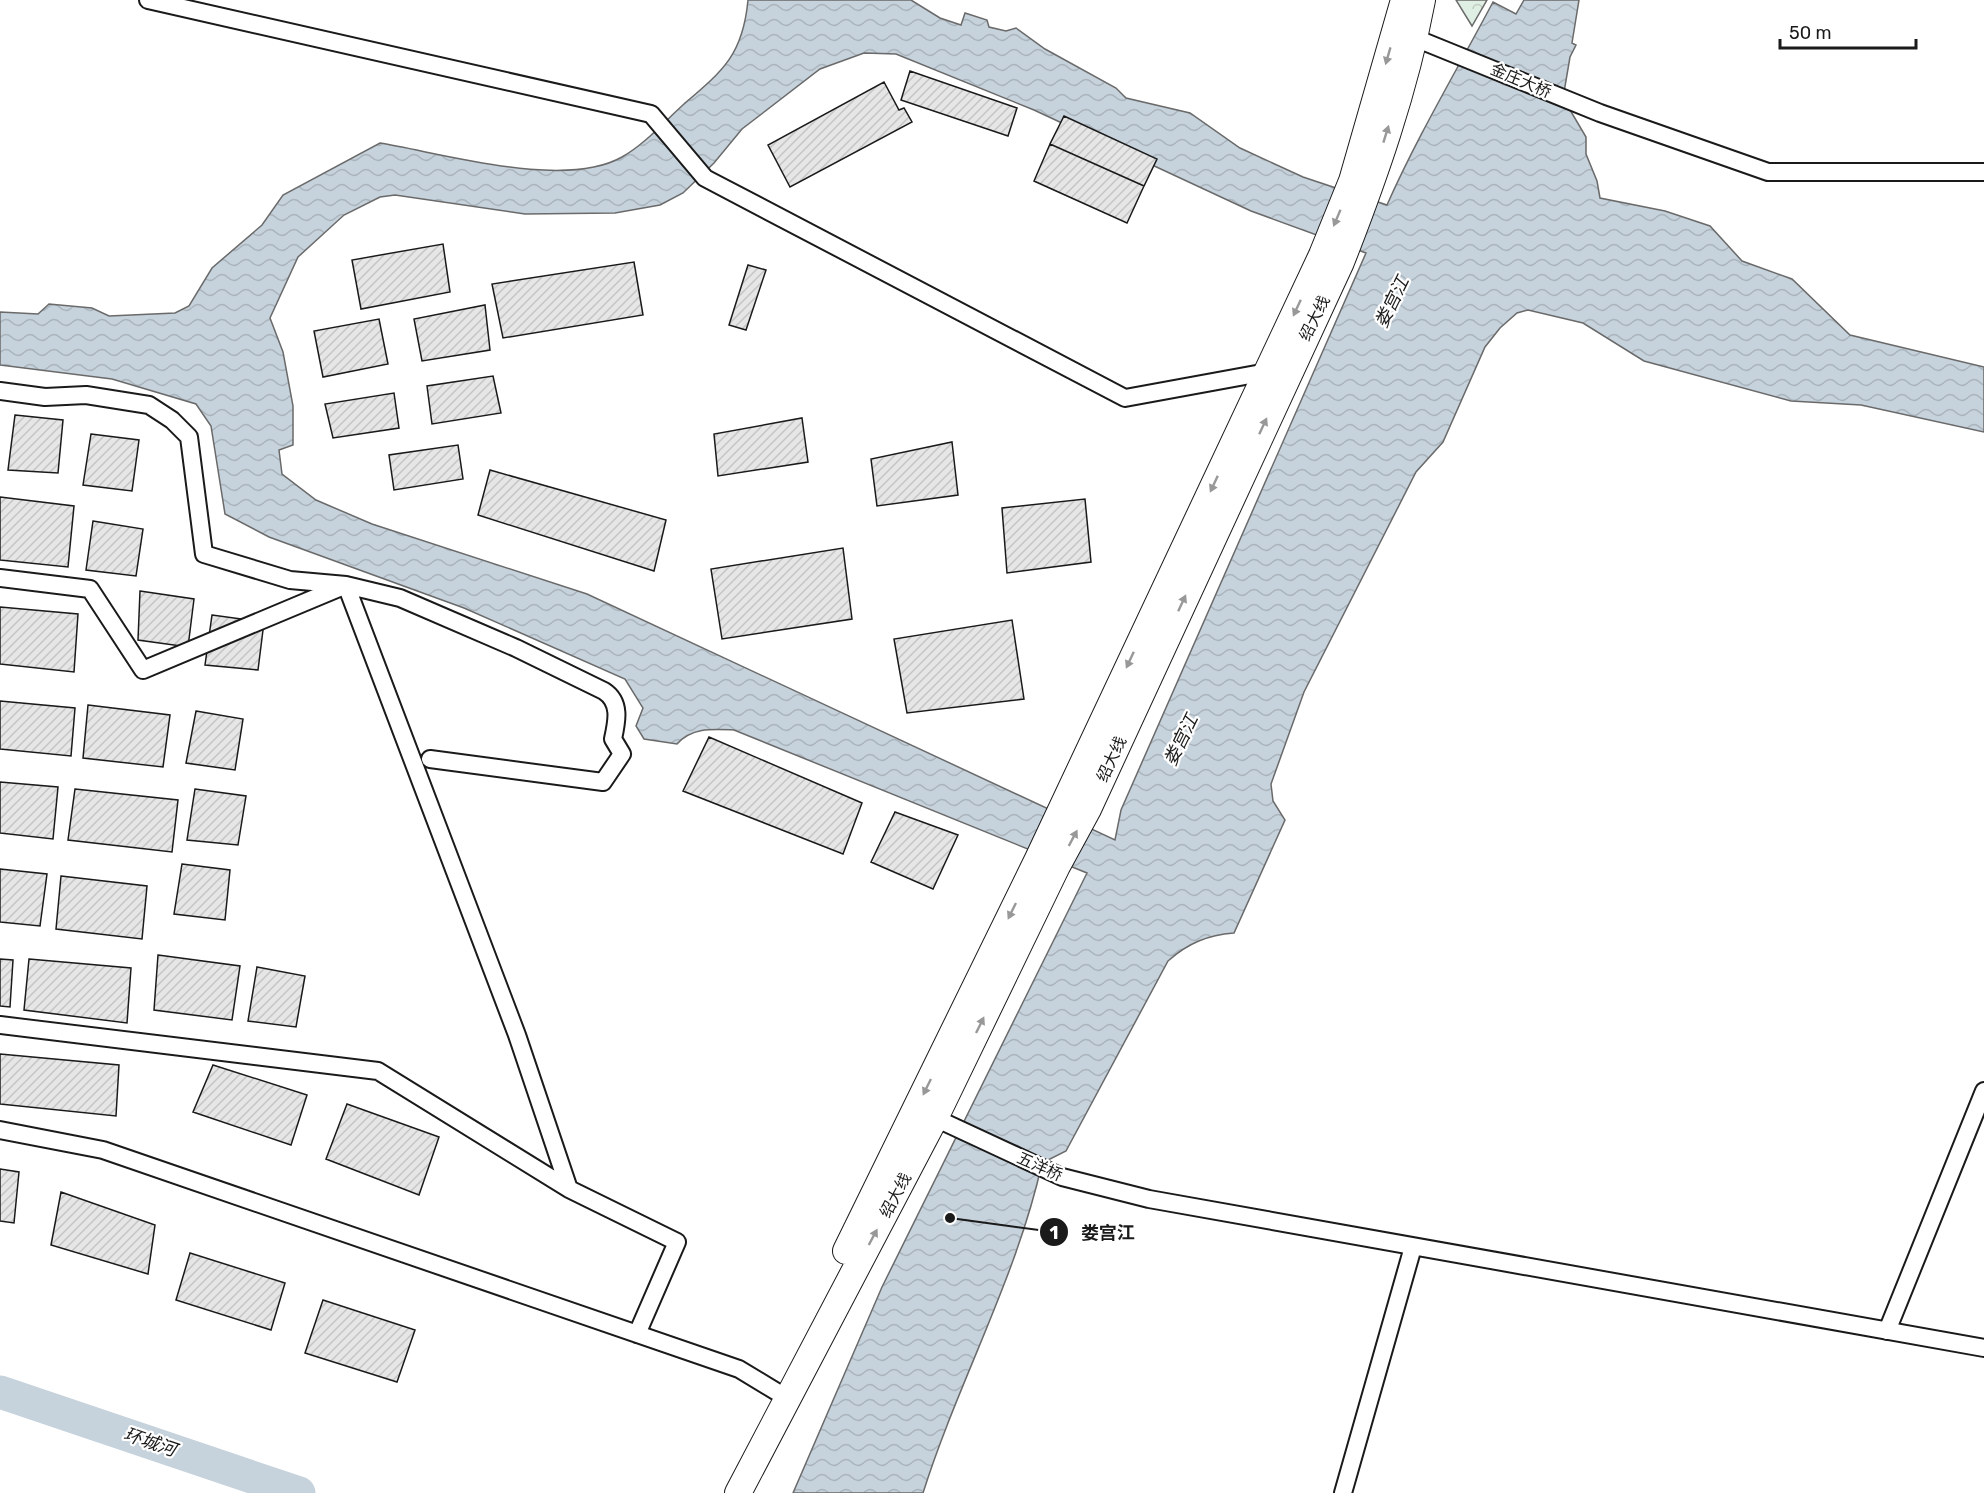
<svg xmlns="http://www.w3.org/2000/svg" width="1984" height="1493" viewBox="0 0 1984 1493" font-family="Rubik,'Noto Sans SC',sans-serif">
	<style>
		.park { fill: url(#park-crowns); stroke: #6a6a6a; stroke-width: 1.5 }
		.water { fill: url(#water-waves); stroke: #6a6a6a; stroke-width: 1.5; fill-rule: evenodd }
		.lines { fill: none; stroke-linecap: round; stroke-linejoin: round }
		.river { stroke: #c6d2dc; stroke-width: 33 }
		.building { fill: url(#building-hatch); stroke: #1a1a1a; stroke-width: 1.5 }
		.minor-casing { stroke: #1a1a1a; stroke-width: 20 }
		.primary-casing { stroke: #1a1a1a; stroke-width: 28 }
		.minor { stroke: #fff; stroke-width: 16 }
		.primary { stroke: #fff; stroke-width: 26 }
		.oneway { fill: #989898 }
		.labels { text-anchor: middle; stroke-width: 4.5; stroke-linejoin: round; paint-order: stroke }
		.street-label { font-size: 16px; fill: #1a1a1a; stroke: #fff }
		.water-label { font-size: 18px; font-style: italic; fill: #1a1a1a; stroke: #fff }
		.leader { fill: none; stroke: #1a1a1a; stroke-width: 2 }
		.callout-dot { fill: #1a1a1a; stroke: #fff; stroke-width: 2 }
		.mark-label { font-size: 18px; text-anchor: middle; font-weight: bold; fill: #fff }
		.callout-label { font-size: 18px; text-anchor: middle; font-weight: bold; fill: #1a1a1a; stroke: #fff; stroke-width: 4.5; stroke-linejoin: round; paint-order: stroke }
	</style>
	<defs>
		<pattern id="park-crowns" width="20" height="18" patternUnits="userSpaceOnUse" patternTransform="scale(1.5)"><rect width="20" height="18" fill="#e0efe3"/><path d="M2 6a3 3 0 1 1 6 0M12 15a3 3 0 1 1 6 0" fill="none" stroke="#c0ccc2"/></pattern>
		<pattern id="water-waves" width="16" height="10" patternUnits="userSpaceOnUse" patternTransform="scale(1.5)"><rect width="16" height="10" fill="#c6d2dc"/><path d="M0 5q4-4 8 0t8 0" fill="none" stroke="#aab4bc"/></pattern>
		<pattern id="building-hatch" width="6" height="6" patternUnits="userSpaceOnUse" patternTransform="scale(1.5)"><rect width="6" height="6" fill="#e6e6e6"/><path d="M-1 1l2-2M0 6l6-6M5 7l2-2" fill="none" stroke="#c5c5c5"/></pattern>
	</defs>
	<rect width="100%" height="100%" fill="#fff"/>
	<!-- park -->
	<path class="park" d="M1456,0h31l-15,26z"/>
	<!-- water -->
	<path class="water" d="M748,0h163l29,18 21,7 4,-12 22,7 2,7 17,4 10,-3 29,21 71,39 10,10 64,15 50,35 63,29 84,28c31,-70 70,-135 106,-203l23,12 8,-14h55l-7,43 4,2 -6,12 -7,41 23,39v17l11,27 3,17 65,13 45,15 32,35 50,18 58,56 134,32v65l-123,-27 -70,-4 -147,-40 -61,-38 -55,-13 -11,3 -17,15 -15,19 -42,95 -27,30 -112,220 -33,92 2,17 12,19 -51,113c-26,2 -46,10 -66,28l-102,190 -24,12c-25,114 -84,219 -119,330h-130l89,-206 205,-414 -353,-143c-21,-1 -42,-3 -57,14l-33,-5 -8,-13 7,-18 -18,-29 -161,-71 -195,-71 -44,-23 -14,-88 -15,-22 -84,-25 -112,-14v-53l38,2 11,-10 43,4 17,8 66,-3 14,-7 23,-38 50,-43 21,-30 97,-52c62,10 184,47 242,14 23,-13 42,-35 62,-53 40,-34 59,-50 64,-104zM864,53l32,1 138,56 217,101 115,42 -245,557 -6,30 -528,-246 -215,-70 -56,-24 -34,-26 -3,-24 14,-5v-39l-10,-54 -13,-34 28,-61 46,-42 36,-18 15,-2 130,19 90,-1 45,-8 23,-12 31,-30 28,-34 78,-60z"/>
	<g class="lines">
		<!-- river -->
		<path class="river" d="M0,1392l299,101"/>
	</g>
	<!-- building -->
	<path class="building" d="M910,71l107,37 -9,28 -107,-36z
		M884,82l15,28 5,-2 8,14 -122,65 -22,-42z
		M1064,116l93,43 -13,27 -94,-42z
		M1050,144l94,42 -17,37 -93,-42z
		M443,244l7,48 -89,17 -9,-49z
		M634,262l9,53 -140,23 -11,-54z
		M748,265l18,5 -20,60 -17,-5z
		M485,305l5,45 -68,11 -8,-42z
		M379,319l9,45 -65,13 -9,-46z
		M493,376l8,37 -69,11 -5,-38z
		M394,393l5,35 -66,10 -8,-34z
		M15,415l48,5 -5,53 -50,-3z
		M802,418l6,44 -90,14 -4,-42z
		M91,434l48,6 -7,51 -49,-6z
		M952,442l6,53 -81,11 -6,-47z
		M458,445l5,34 -69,11 -5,-35z
		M490,470l176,50 -12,51 -176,-56z
		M0,497l74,9 -6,61 -68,-7z
		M1085,499l6,63 -84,11 -5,-65z
		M93,521l50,8 -7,47 -50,-6z
		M843,548l9,71 -130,20 -11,-70z
		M140,591l54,8 -6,48 -50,-7z
		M0,607l78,7 -4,58 -74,-8z
		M212,615l52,7 -6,48 -53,-5z
		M1012,620l12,79 -117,14 -13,-74z
		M0,701l75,7 -4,48 -71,-7z
		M88,705l82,10 -7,52 -80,-9z
		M196,711l47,8 -8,51 -49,-7z
		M709,737l153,66 -19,51 -160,-63z
		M0,782l58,5 -5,52 -53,-6z
		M75,789l103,11 -6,52 -104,-12z
		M195,789l51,7 -8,49 -51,-5z
		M895,812l63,23 -25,54 -62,-27z
		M182,864l48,6 -5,50 -51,-6z
		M0,869l47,5 -7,52 -40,-4z
		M61,876l86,10 -5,53 -86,-10z
		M158,955l82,11 -8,54 -78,-10z
		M0,959l13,1 -3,47 -10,-1z
		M29,959l102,9 -4,55 -103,-13z
		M257,967l48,9 -9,51 -48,-6z
		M0,1054l119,11 -3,51 -116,-12z
		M213,1065l94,30 -16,50 -98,-33z
		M347,1104l92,33 -20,58 -93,-36z
		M0,1169l19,3 -5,51 -14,-2z
		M61,1192l94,33 -7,49 -97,-29z
		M190,1253l95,30 -14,47 -95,-30z
		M323,1300l92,30 -18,52 -92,-29z"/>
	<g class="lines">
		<!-- minor casing -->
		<g class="minor-casing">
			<path id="minor" d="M148,0l503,114 54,64 420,220 142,-26
				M1415,38l185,75 168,59h216
				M0,391l45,6 41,-2 63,10 23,15 17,17 15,117 86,26 56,5 54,13 116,50 88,43c17,11 13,30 9,48l9,15 -19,28 -173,-23
				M0,578l90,11 53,81 203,-85 171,450 52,154 108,53 -40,92
				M0,1025l378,46 191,118
				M935,1118l127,59 87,22 835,149
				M0,1130l103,20 636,219 38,23
				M1887,1331l97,-240
				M1343,1493l70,-246"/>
		</g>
		<!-- primary casing -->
		<g class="primary-casing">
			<path id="primary" d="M846,1251l192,-392 284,-604 30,-74 52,-181
				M738,1493l197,-375 122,-252 31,-57 253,-547c33,-84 64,-172 81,-262"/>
		</g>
		<!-- minor -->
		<use href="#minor" class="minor"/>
		<!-- primary -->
		<use href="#primary" class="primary"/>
	</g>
	<!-- one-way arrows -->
	<defs><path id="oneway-solid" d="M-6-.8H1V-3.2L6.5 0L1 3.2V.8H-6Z" transform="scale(1.5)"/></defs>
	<g class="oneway">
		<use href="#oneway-solid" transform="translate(1388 56) rotate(106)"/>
		<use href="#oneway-solid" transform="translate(1386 134) rotate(-73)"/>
		<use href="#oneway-solid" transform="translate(1337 218) rotate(113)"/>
		<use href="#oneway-solid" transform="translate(1297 308) rotate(115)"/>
		<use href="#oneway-solid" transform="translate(1263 426) rotate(-65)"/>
		<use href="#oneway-solid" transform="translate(1214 484) rotate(115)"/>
		<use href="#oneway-solid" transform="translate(1182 603) rotate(-65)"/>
		<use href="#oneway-solid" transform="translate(1130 660) rotate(115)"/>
		<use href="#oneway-solid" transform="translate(1073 838) rotate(-62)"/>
		<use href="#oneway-solid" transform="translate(1012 911) rotate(116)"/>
		<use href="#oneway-solid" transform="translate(980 1025) rotate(-64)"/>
		<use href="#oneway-solid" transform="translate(927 1087) rotate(116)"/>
		<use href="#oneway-solid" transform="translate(873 1237) rotate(-62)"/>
	</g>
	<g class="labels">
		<!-- street labels -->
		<g class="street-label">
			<text transform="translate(1521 80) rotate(23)" y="6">金庄大桥</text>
			<text transform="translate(1314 318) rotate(-64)" y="6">绍大线</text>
			<text transform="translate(1111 759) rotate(-65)" y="6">绍大线</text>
			<text transform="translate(1040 1166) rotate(24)" y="6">五洋桥</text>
			<text transform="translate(895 1195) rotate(-62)" y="6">绍大线</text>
		</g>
		<!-- water labels -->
		<g class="water-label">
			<text transform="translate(1392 302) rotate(-64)" y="6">娄宫江</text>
			<text transform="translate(1181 740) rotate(-64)" y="6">娄宫江</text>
			<text transform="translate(150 1442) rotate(19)" y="6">环城河</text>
		</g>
	</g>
	<!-- callouts -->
	<path class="leader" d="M950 1218L1054 1232"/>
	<g class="callout-dot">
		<circle cx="950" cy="1218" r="6"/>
		<circle cx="1054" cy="1232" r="15"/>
	</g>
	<g class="mark-label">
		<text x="1054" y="1239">1</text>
	</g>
	<g class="callout-label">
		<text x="1108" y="1239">娄宫江</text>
	</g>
	<!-- scale -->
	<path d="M1780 39v9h136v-9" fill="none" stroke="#1a1a1a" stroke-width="3"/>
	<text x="1789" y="39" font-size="18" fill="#1a1a1a" stroke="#ffffff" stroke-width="4.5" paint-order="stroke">50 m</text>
</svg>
